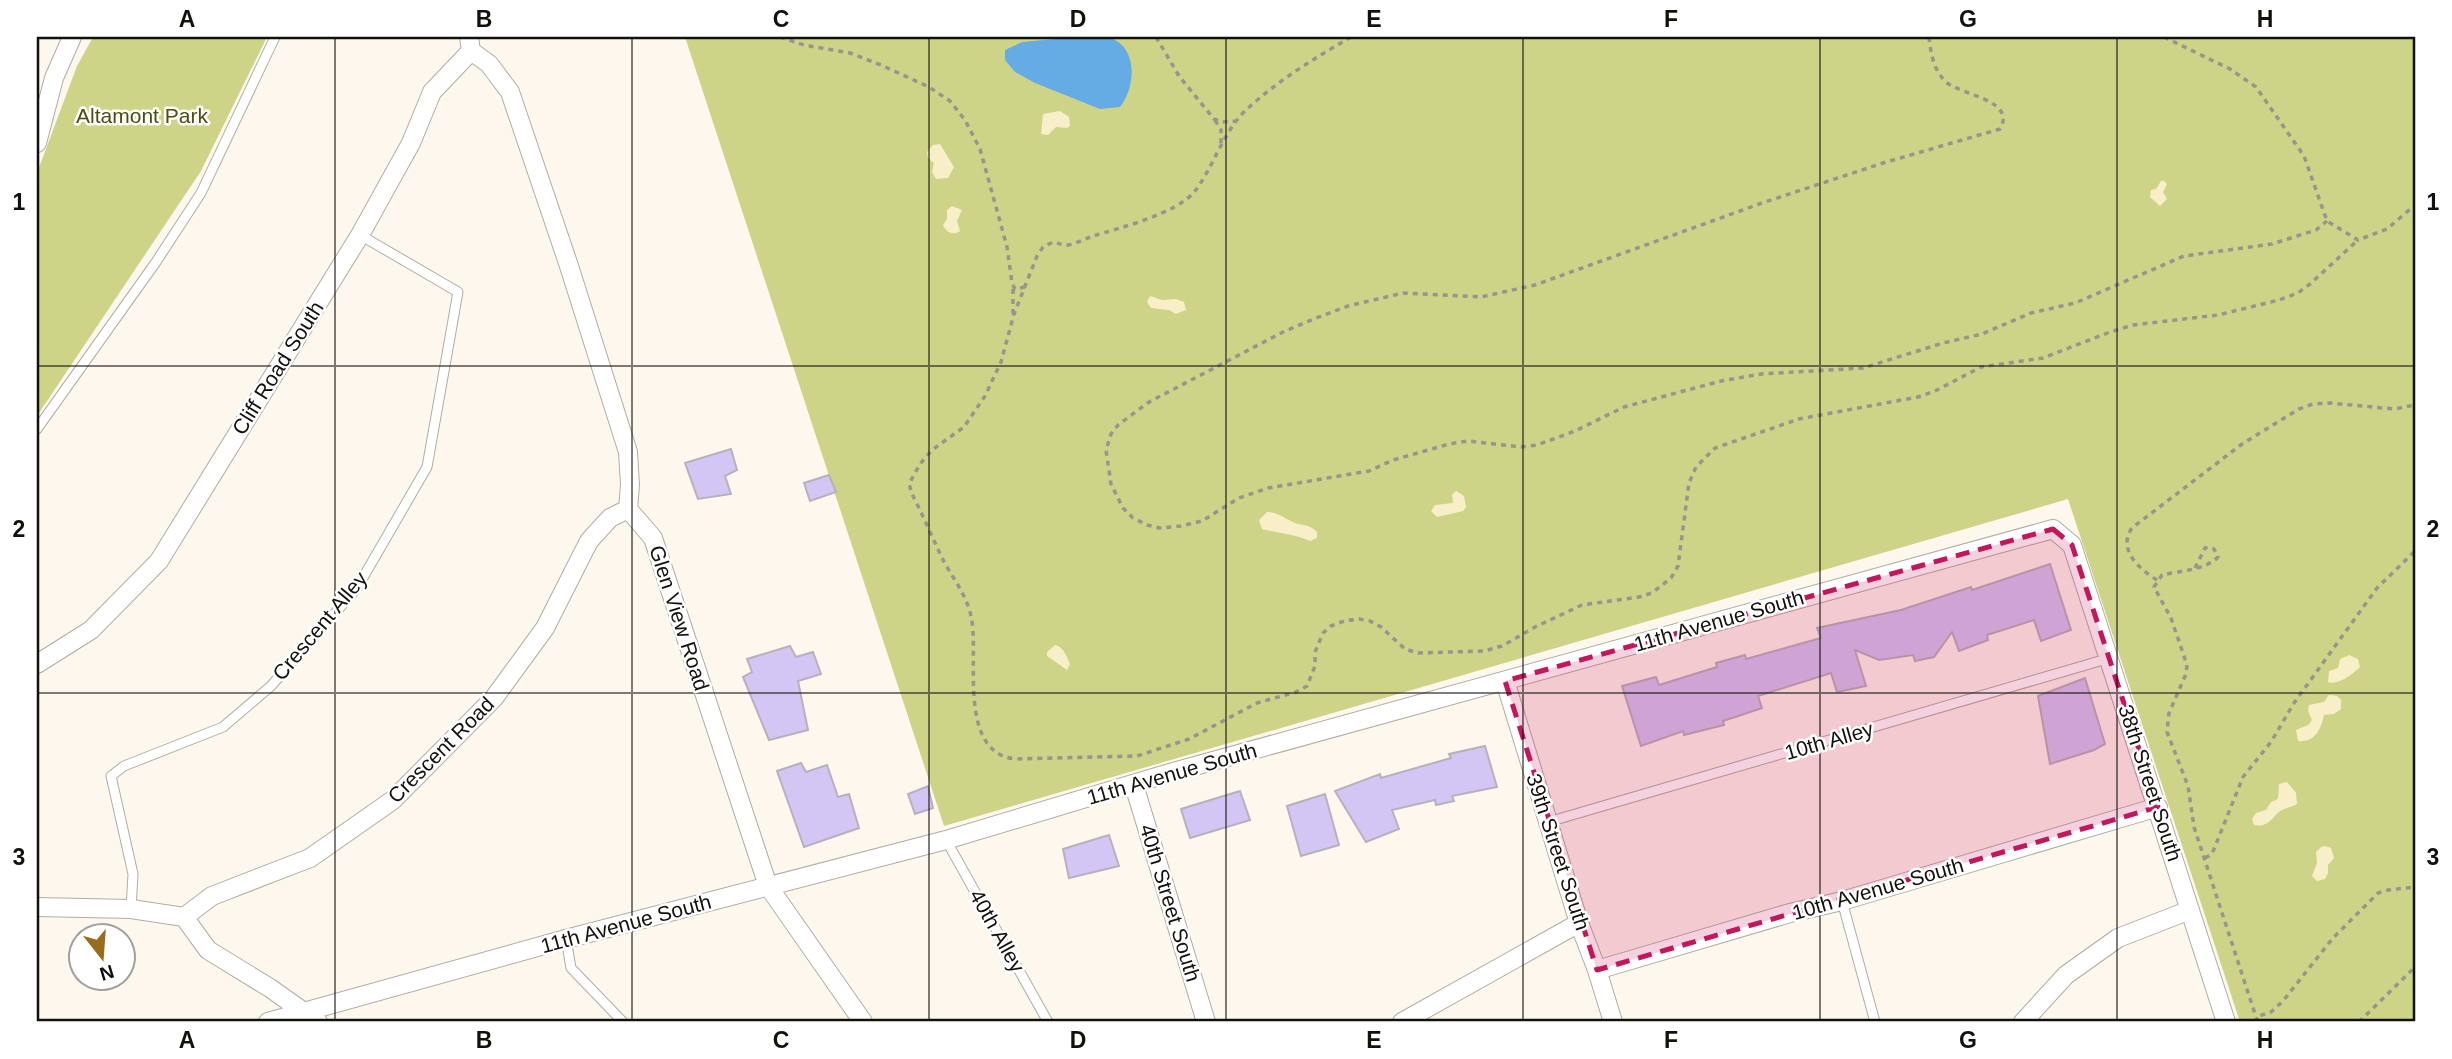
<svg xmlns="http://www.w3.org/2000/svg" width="2452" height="1059" viewBox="0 0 2452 1059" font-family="Helvetica,sans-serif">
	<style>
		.green { fill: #cdd487 }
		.sand { fill: #f8efc9 }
		.water { fill: #64ace3 }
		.building { fill: #d4c6f4; stroke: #b5b2bc; stroke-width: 2 }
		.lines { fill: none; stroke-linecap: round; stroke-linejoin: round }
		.lane-casing { stroke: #b2aca2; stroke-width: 11 }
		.street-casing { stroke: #b2aca2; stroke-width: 20 }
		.path { stroke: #99948c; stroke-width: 3.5; stroke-dasharray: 5 5; stroke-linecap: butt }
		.lane { stroke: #fff; stroke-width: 9 }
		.street { stroke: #fff; stroke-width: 18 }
		.marked { fill: #c2185b; fill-opacity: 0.2; stroke: #c2185b; stroke-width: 5; stroke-dasharray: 14 9; stroke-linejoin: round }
		.grid { fill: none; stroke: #13110d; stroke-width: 2; stroke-opacity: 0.55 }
		.labels { text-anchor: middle; stroke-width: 5; stroke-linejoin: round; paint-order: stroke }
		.park-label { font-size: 21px; fill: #4a4e0e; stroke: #fff }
		.street-label { font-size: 21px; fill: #13110d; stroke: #fff }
		.neatline { fill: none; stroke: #13110d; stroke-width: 2.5 }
		.grid-label { font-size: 23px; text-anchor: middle; font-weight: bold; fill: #13110d }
	</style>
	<rect width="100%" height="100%" fill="#fef7ed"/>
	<!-- green -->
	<path class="green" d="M93,37h174l-66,134 -164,245v-243l40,-107z
		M685,37h1730v985h-175l-172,-523 -1124,327z"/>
	<!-- sand -->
	<path class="sand" d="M1060,111l9,6 1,9 -3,2 -11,-1 -8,8 -7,-1 2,-20z
		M940,144l14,23 -6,11 -12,1 -4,-7 2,-9 -6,-5 -1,-6 6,-7z
		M2161,181h3l3,3 -4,8 4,7 -7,7 -10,-9 1,-7 5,-1z
		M952,206l10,4 -5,11 3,10c-7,5 -14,1 -17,-6l4,-6v-9z
		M1150,296l12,4 14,-1 8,3 2,8 -10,4 -7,-4 -18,-2 -4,-6z
		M1456,491l8,5 2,11 -3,4 -26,6 -6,-6 4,-6 18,-2 -1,-8z
		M1267,512c11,0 17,6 28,11 9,3 15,1 22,9v6l-7,3c-15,-7 -32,-8 -48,-12l-3,-9z
		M1055,645c8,1 12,12 15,19l-3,6 -20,-14v-4z
		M2349,655l9,4 2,8c-7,7 -23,19 -32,15l1,-11 9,-3 2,-9z
		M2329,695l8,1 4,4v9l-7,5 -10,1c-3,14 -9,28 -26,26l-2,-11 12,-5 4,-5 -4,-9 1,-6 15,-3z
		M2287,782l9,11 1,11c-5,3 -14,4 -18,8 -8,7 -12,16 -25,13l-2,-6 4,-6 10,-3 5,-8 7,-3 1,-15z
		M2325,846l6,2 3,10 -6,7v8l-3,6 -8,2 -5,-5 5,-13 -1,-11 5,-5z"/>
	<!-- water -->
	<path class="water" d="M1078,37c9,0 20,-2 29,0 32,8 29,50 13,70l-20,2 -65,-26 -20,-11 -10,-12v-10l17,-8z"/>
	<!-- building -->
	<path class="building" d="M731,449l6,21 -12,6 6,18 -33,5 -13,-36z
		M829,475l7,17 -26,9 -6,-18z
		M2050,564l21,66 -30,11 -7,-21 -47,15 1,5 -29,11 -7,-19 -18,25 -19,4 -2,-6 -34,5 -24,-10 11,36 -29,6 -6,-19 -73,23 4,12 -39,13 1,4 -40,10 -1,-4 -42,15 -19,-60 34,-9 3,8 58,-18 -1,-4 29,-8 1,4 75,-21 -4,-10 84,-18 70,-23 1,3z
		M790,646l6,11 17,-5 8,22 -23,7 10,49 -39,10 -26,-63 9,-5 -5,-13z
		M2085,678l20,66 -11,6 -44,14 -12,-68z
		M1485,746l12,41 -45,9 2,5 -18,4 -1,-5 -43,10 7,19 -33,13 -31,-51 45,-17 1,4 70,-20 -2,-4z
		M801,763l5,9 21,-7 11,32 11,-3 10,34 -55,19 -27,-76z
		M928,786l5,22 -18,6 -7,-20z
		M1240,791l10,29 -60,18 -9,-29z
		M1325,794l14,51 -38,11 -14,-50z
		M1109,835l10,31 -50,12 -6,-29z"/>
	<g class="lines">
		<!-- lane casing -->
		<g class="lane-casing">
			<path id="lane" d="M37,429l119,-167 45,-69 74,-156
				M1548,822l562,-164
				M946,840l102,182
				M1842,901l33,121
				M131,909l2,-35 -22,-98 13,-10 99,-39 48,-41 86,-98 70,-121 31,-175 -98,-57
				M566,939l5,29 52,54"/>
		</g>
		<!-- street casing -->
		<g class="street-casing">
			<path id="street" d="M471,51l18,13 21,28 59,174 59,186 2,33 -2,24 25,29 115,348 95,136
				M37,143l17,-65 18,-41
				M37,664l54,-34 68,-69 201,-326 51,-92 21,-51 39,-41 -2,-14
				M1505,681l74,242 18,47 16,52
				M1134,785l72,237
				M37,907l94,2 53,8 24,33 62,38 48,34
				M184,917l28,-21 98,-38 83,-58 101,-102 51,-70 44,-87 21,-23 18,-9
				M1597,970l193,-57 52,-12 316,-94
				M268,1022l298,-83 380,-99 220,-66 887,-245 19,16 154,477
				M1402,1022l177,-99
				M2023,1022l43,-47 52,-37 72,-28"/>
		</g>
		<!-- path -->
		<path class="path" d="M780,37l24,8 46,8 31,12 48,22 21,14 15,19 15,29 27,98 5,36 3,6 10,-2
			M1156,37l23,39 35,43 8,3 14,-1
			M1351,37c-36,21 -74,44 -105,73 -23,22 -32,56 -51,81 -17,22 -75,37 -102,45 -8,3 -16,7 -25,9 -5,1 -9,-2 -15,-3l-10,5 -6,9 -23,58 -13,48 -16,34 -21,31 -32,23 -12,14 -11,20 3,10c11,21 20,43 30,64 10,19 25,38 29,58 9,38 -15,136 44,143l122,-3 52,-17 68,-36 39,-11 11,-6 8,-20v-14l8,-19 8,-7 13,-5 15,-2 11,2 11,6 24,22 13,4 66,-2 18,-5 33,-19 47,-22 57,-8 13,-4 19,-15 7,-12 11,-83 7,-16 19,-19 84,-29 119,-22 17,-6 46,-24 62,-9 67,-26 23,-7 85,-10 61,-15 19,-7 12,-9 48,-44
			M1929,37c2,17 4,32 17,45 15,13 71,18 54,47l-117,34 -121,40 -227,82 -54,12 -78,-4 -55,13 -32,12 -33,14 -134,70 -31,23 -7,9 -5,16 5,34 12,24 10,10 14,7 13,3 21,-2 21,-5 37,-23 29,-10 101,-17 24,-11 56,-16 19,-3 53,6 16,-2 38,-14 49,-24 97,-26 40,-7 102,-6 80,-25 39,-9 49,-21 44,-10 109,-47 88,-12 44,-14 11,-9
			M2164,37l66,32 26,18 48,69 23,65 31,19 29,-11 28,-24
			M1215,120l6,10v16
			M1013,314v-28
			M2195,568l10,-20 4,-1 5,2 4,8c-12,13 -39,14 -56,18l-8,12 17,31 16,47 -1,9 -17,39 -2,19 21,54 6,41 62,190
			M2157,580c-18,-11 -40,-31 -25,-52l110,-84 57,-35 14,-5 17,-1 64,6 21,-4
			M2205,858l7,-4 31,-77 28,-35 23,-39 83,-115 38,-37
			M2258,1022l-2,-5 15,-5 12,-11 50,-63 45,-45 10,-3 27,-3
			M2359,1022l56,-55"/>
		<!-- lane -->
		<use href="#lane" class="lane"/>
		<!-- street -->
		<use href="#street" class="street"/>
	</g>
	<!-- marked area -->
	<path class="marked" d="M2053,529l19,16 86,262 -561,163 -92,-289z"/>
	<!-- grid -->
	<path class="grid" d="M335,37v985M632,37v985M929,37v985M1226,37v985M1523,37v985M1820,37v985M2117,37v985M37,366h2378M37,693h2378"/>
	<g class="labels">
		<!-- park labels -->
		<g class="park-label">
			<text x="142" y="123">Altamont Park</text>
		</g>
		<!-- street labels -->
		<g class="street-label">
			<text transform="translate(278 368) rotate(-58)" y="7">Cliff Road South</text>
			<text transform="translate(679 618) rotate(72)" y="7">Glen View Road</text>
			<text transform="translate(1719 621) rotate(-16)" y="7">11th Avenue South</text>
			<text transform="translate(320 626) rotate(-50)" y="7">Crescent Alley</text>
			<text transform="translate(1829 741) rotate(-16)" y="7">10th Alley</text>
			<text transform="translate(441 750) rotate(-45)" y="7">Crescent Road</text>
			<text transform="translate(1172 774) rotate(-16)" y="7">11th Avenue South</text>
			<text transform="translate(2150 783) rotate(72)" y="7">38th Street South</text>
			<text transform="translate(1558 852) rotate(72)" y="7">39th Street South</text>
			<text transform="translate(1878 889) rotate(-16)" y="7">10th Avenue South</text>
			<text transform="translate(1170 903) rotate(73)" y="7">40th Street South</text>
			<text transform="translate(626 924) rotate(-15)" y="7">11th Avenue South</text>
			<text transform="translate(997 931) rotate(61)" y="7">40th Alley</text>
		</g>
	</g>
	<!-- border -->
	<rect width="2452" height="1059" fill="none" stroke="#ffffff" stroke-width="77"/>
	<!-- north arrow -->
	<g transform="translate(102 957) rotate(163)"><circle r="33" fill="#ffffff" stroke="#a1a09e" stroke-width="2"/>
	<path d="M0-5L12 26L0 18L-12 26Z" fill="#996c1b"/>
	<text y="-10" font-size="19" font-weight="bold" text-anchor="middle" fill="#13110d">N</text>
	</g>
	<rect x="38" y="38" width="2376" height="982" class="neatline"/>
	<g class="grid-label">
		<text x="187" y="27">A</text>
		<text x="484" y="27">B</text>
		<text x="781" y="27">C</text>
		<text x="1078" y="27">D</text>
		<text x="1374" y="27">E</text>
		<text x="1671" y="27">F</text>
		<text x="1968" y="27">G</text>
		<text x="2265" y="27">H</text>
		<text x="19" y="210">1</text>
		<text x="2433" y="210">1</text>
		<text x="19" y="537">2</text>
		<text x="2433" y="537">2</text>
		<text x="19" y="865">3</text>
		<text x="2433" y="865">3</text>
		<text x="187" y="1048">A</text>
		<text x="484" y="1048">B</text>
		<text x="781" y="1048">C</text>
		<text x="1078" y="1048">D</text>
		<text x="1374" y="1048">E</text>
		<text x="1671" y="1048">F</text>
		<text x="1968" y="1048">G</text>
		<text x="2265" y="1048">H</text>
	</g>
</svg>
